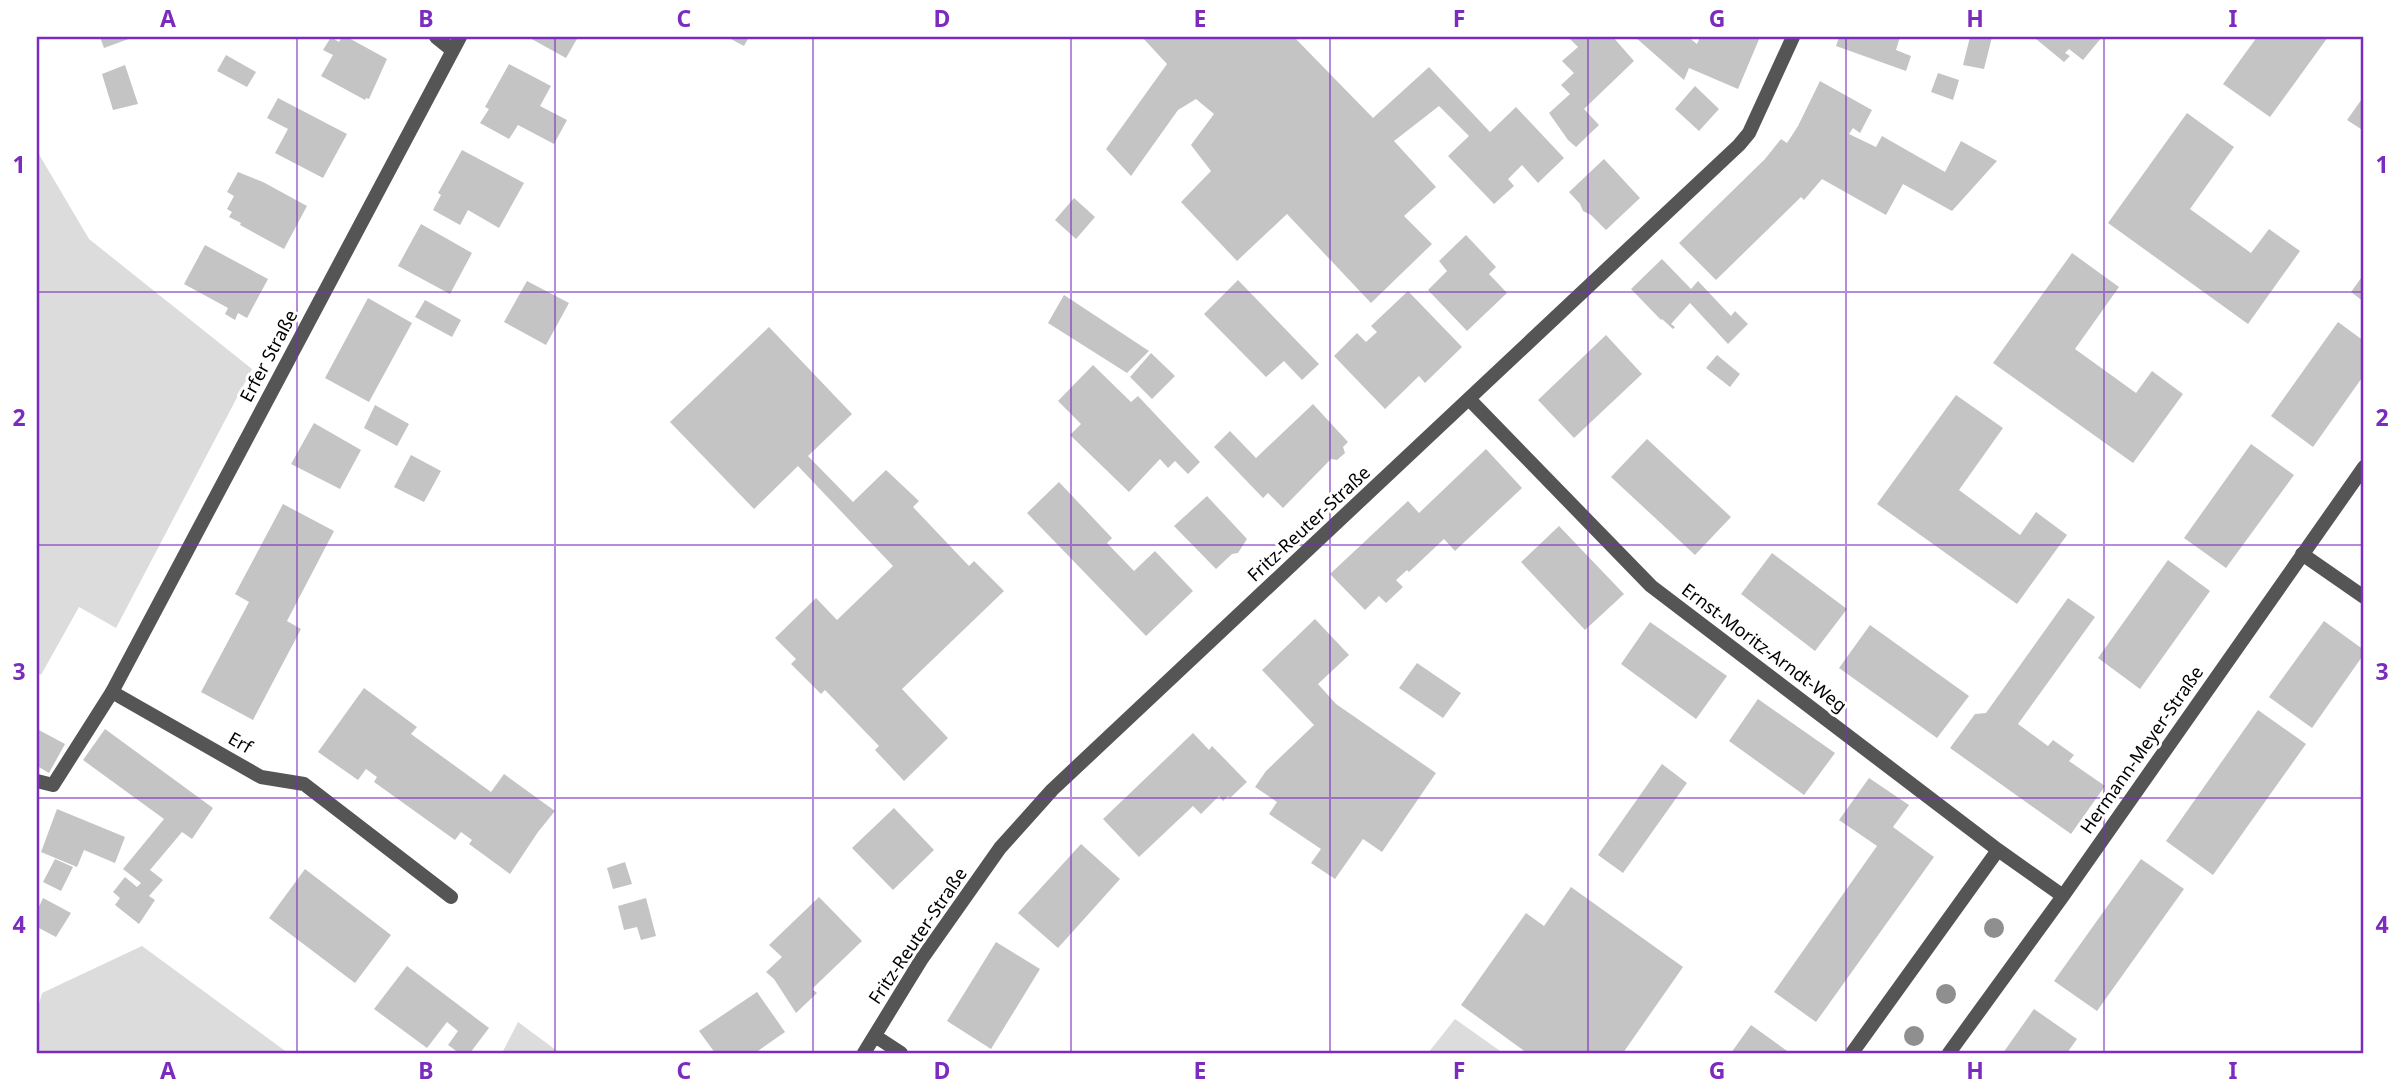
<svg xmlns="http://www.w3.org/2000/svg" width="2401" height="1090" viewBox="0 0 2401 1090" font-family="'Noto Sans',sans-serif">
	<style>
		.green { fill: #dcdcdc }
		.building { fill: #c4c4c4 }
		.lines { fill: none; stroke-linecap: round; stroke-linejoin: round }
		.lane { stroke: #555; stroke-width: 14 }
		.street { stroke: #555; stroke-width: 14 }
		.tree { fill: #8f8f8f }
		.grid { fill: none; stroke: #7b2cbf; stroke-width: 2; stroke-opacity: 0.55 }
		.labels { text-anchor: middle; stroke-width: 6; stroke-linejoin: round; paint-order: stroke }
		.street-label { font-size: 18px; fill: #000; stroke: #fff }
		.neatline { fill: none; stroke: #7b2cbf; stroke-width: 2.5 }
		.grid-label { font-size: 23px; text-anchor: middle; font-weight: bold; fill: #7b2cbf }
	</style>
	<rect width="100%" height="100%" fill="#fff"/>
	<!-- green -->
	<path class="green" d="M37,151l52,88 163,130 -136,259 -37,-21 -38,68 -4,-3z
		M142,946l146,107h-251v-42l5,-18z
		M1455,1019l48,34h-75z
		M518,1022l42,31h-58z"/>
	<!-- building -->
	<path class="building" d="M100,37h34l-30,11z
		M331,37l8,5 3,-5h5l40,22 -18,40 -3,-1 -1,2 -44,-24 12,-21 -10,-5z
		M528,37h50l-12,21z
		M727,37h22l-5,9z
		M1142,37h152l79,81 56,-51 61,65 26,-25 48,51 -26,25 -16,-18 -14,14 6,7 -20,18 -46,-48 21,-20 -30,-30 -45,35 42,46 -32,29 28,28 -61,59 -84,-89 -50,47 -56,-59 30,-31 -20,-26 23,-31 -18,-15 -18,11 -47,66 -25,-27 61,-85z
		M1571,37h42l21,24 -50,48 15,16 -23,22 -8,-7 -19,-27 21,-19 -9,-9 13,-12 -12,-12 16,-14 -8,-8z
		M1635,37h53l9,7 3,-7h60l-22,52 -49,-21 -5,12z
		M1839,37h61l-4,13 15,6 -5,15 -70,-25z
		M1970,37h22l-8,32 -21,-4z
		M2038,37h64l-19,23 -14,-11 -4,4 5,3 -6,6 -28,-23z
		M2257,37h71l-58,80 -47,-33z
		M226,55l30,17 -9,15 -30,-16z
		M509,64l42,22 -11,20 27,14 -13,24 -36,-19 -9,14 -29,-16 9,-14 -4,-2z
		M125,65l13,39 -25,6 -11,-36z
		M1938,73l21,7 -6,20 -22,-8z
		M1820,81l52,29 -12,23 -7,-5 -4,6 27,13 6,-11 63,36 16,-31 36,20 -45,50 -49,-27 -17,31 -64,-36 -18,21 -3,-3 -85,83 -37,-37 86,-84 16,-20 6,4 11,-17z
		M1695,86l24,23 -20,22 -24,-22z
		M2364,96v35l-17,-11z
		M278,98l69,36 -24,44 -48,-25 13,-24 -21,-11z
		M2187,113l47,34 -44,62 61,44 18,-24 31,22 -52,73 -140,-101z
		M462,150l62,33 -25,45 -31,-18 -8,15 -27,-15 8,-15 -3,-2z
		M1604,159l36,39 -34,32 -15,-15 -8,-4 -3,-7 -11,-12z
		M238,172l25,10 44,24 -23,43 -44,-24 1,-2 -12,-6 3,-5 -5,-3 7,-13 -7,-4z
		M1074,198l21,19 -19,22 -21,-19z
		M421,224l51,29 -22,41 -52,-28z
		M1466,235l30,32 -7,7 18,19 -40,38 -39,-41 19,-19 -8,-10z
		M205,245l63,34 -21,39 -9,-5 -3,7 -10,-6 3,-6 -44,-24z
		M2072,253l47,34 -44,62 61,44 16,-22 31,23 -50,69 -140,-100z
		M1662,259l29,30 7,-8 33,35 4,-5 13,13 -20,20 -38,-41 -19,21 4,3 -2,2 -11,-10 -1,1 -30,-31z
		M2364,274v28l-13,-10z
		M1238,280l81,84 -17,16 -18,-19 -18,16 -62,-63z
		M527,281l42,22 -23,42 -42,-23z
		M1408,291l54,56 -37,36 -6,-7 -34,33 -51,-53 23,-23 9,9 11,-10 -6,-6z
		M1064,295l85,56 -22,22 -79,-50z
		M368,298l44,25 -43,79 -44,-24z
		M425,300l36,20 -9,17 -37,-20z
		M2338,322l26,19v34l-51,72 -42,-31z
		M769,327l83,87 -44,42 45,46 33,-32 33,31 -6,6 56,59 5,-5 30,30 -102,98 46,49 -44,43 -29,-31 4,-4 -54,-56 -4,4 -30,-30 5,-5 -21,-21 41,-40 21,22 56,-54 -95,-100 -44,43 -84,-87z
		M1606,335l36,39 -68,64 -36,-38z
		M1151,353l24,23 -23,23 -22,-22z
		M1717,355l23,19 -10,13 -24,-19z
		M1093,365l38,37 7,-6 62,66 -12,12 -13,-13 -7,7 -8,-9 -31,33 -59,-57 11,-11 -23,-23z
		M1956,395l47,33 -44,62 61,45 16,-23 31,23 -50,69 -140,-100z
		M1313,404l35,38 -5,5 2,6 -8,7 -6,-1 -48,49 -15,-15 -5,5 -49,-51 16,-16 26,27z
		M375,405l34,19 -12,22 -33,-18z
		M314,423l47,27 -21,39 -49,-25z
		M1647,439l84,78 -36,38 -84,-78z
		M2251,444l43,31 -68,93 -42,-30z
		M1486,449l36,39 -67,63 -11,-12 -35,33 -2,-2 -11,10 7,7 -17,16 -7,-7 -14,14 -35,-36 78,-73 11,12z
		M411,455l30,16 -17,31 -30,-15z
		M1059,482l53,56 -5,5 27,28 21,-20 38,40 -47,45 -119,-123z
		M1207,496l40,43 -9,14 -6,1 -16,15 -42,-43z
		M283,504l51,27 -47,90 14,8 -48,91 -52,-28 48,-90 -14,-8z
		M1559,526l65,68 -39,36 -64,-68z
		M1772,553l75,56 -32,42 -74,-57z
		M2168,560l42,31 -70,98 -42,-31z
		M2068,598l27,19 -77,107 30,22 5,-6 21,15 -5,6 36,25 -34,48 -121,-86 25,-34 11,-1z
		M1315,619l34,36 -31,29 18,20 100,69 -54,79 -19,-13 -28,40 -24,-16 10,-14 -52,-35 8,-12 -22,-15 11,-16 48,-46 -52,-55z
		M2324,621l40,29v4l-52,74 -43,-31z
		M1650,622l77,54 -31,43 -75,-55z
		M1870,625l99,71 -32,42 -98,-70z
		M1417,663l44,30 -18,25 -44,-30z
		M364,688l53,39 -6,7 80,58 13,-18 51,37 -17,21 -28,42 -41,-30 3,-4 -11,-8 -6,8 -81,-58 3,-5 -11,-8 -8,11 -40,-28z
		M1758,699l77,54 -31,42 -75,-54z
		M2258,710l48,34 -93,131 -47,-34z
		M37,729l28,15 -16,29 -12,-7z
		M105,729l108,79 -21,31 -10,-7 -32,38 13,10 -14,16 6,4 -16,24 -24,-19 5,-7 -7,-6 12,-15 12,10 4,-4 -18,-14 41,-50 -81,-59z
		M1193,733l16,17 3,-4 35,36 -17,16 -2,-2 -5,5 -4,-5 -18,18 -8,-8 -54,51 -36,-38z
		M1662,764l25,19 -64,90 -25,-18z
		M1869,778l40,27 -16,22 41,30 -118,165 -42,-30 103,-146 -38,-26z
		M894,808l40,42 -41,40 -41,-42z
		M57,809l68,28 -10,26 -31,-13 -7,17 -36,-15z
		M1081,844l39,35 -62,69 -40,-35z
		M55,859l18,8 -12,24 -18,-9z
		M2141,859l43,30 -87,122 -43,-30z
		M625,862l7,22 -19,5 -6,-21z
		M305,869l86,66 -36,48 -86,-65z
		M1571,887l112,80 -60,86h-96l-66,-48 65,-92 18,13z
		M819,897l43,44 -50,48 5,4 -21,20 -22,-34 -8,-7 16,-15 -13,-12z
		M43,898l28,15 -15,24 -19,-10v-16z
		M646,898l10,38 -15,4 -4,-13 -13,3 -6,-24z
		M996,942l44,27 -49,80 -44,-28z
		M407,966l82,62 -19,25h-11l-11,-8 10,-14 -11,-9 -20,26 -53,-39z
		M757,992l28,40 -30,21h-40l-16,-22z
		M2034,1009l43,30 -10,14h-64z
		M1751,1025l39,28h-59z"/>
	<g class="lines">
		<!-- lane -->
		<path class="lane" d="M37,781l16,4 59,-93"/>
		<!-- street -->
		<path class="street" d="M436,37l16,13
			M1469,399l182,187 347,264 65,46
			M2302,554l62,43
			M451,897l-147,-113 -43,-7 -149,-85 348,-655
			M875,1036l26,17
			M864,1053l57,-93 79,-112 52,-58 687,-645 10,-12 44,-96
			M1852,1053l146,-203
			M1949,1053l114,-157 301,-429"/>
	</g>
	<!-- trees -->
	<g class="tree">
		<circle cx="1994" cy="928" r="10"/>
		<circle cx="1946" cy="994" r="10"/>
		<circle cx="1914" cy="1036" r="10"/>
	</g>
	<!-- grid -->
	<path class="grid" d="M297,37v1016M555,37v1016M813,37v1016M1071,37v1016M1330,37v1016M1588,37v1016M1846,37v1016M2104,37v1016M37,292h2327M37,545h2327M37,798h2327"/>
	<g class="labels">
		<!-- street labels -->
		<g class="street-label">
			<text transform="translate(269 356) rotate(-62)" y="6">Erfer Straße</text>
			<text transform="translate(1309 524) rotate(-43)" y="6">Fritz-Reuter-Straße</text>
			<text transform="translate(1764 648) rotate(37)" y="6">Ernst-Moritz-Arndt-Weg</text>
			<text transform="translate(240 743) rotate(30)" y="6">Erf</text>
			<text transform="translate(2142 750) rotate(-55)" y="6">Hermann-Meyer-Straße</text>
			<text transform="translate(918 936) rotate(-56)" y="6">Fritz-Reuter-Straße</text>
		</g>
	</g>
	<!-- border -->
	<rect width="2401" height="1090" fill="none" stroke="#ffffff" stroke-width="77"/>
	<rect x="38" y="38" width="2324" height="1014" class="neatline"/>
	<g class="grid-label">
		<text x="168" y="27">A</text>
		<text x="426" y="27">B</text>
		<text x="684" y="27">C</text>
		<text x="942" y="27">D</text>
		<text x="1200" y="27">E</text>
		<text x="1459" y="27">F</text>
		<text x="1717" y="27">G</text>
		<text x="1975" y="27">H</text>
		<text x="2233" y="27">I</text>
		<text x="19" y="173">1</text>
		<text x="2382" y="173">1</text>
		<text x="19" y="426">2</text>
		<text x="2382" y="426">2</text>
		<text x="19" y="680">3</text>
		<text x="2382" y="680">3</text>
		<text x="19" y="933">4</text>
		<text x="2382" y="933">4</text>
		<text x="168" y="1079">A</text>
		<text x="426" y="1079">B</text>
		<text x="684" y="1079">C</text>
		<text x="942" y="1079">D</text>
		<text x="1200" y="1079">E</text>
		<text x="1459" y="1079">F</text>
		<text x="1717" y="1079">G</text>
		<text x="1975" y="1079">H</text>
		<text x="2233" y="1079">I</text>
	</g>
</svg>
